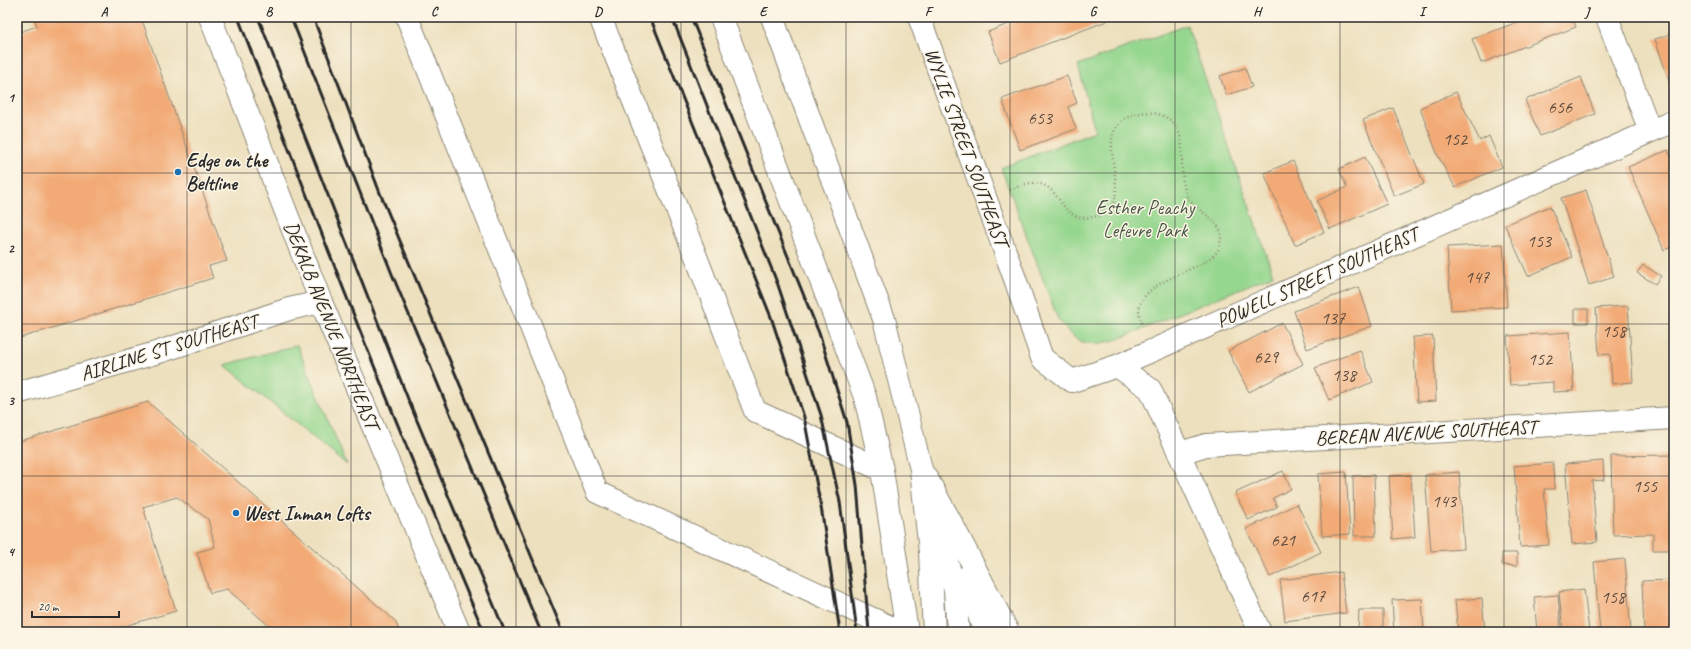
<svg xmlns="http://www.w3.org/2000/svg" width="1691" height="649" viewBox="0 0 1691 649" font-family="Caveat,sans-serif">
	<style>
		.green { fill: #96d78f; stroke: #60815d }
		.building { fill: #f2aa76 }
		.lines { fill: none; stroke-linecap: round; stroke-linejoin: round }
		.minor-casing { stroke: #8c8674; stroke-width: 24 }
		.major-casing { stroke: #8c8674; stroke-width: 24 }
		.path { stroke: #8c8674; stroke-width: 2.5; stroke-dasharray: 1 3; stroke-linecap: butt }
		.minor { stroke: #fff; stroke-width: 22 }
		.major { stroke: #fff; stroke-width: 22 }
		.rail { stroke: #2b2b2b; stroke-width: 3 }
		.grid { fill: none; stroke: #2b2b2b; stroke-width: 1; stroke-opacity: 0.55 }
		.poi-dot { fill: #1f6fb2; stroke: #fcf5e5; stroke-width: 1.5 }
		.labels { text-anchor: middle; stroke-width: 3; stroke-linejoin: round; paint-order: stroke }
		.number-label { font-size: 18px; fill: #5d4b3e }
		.street-label { font-size: 20px; fill: #2b2b2b; stroke: #fcf5e5 }
		.poi-label { font-size: 20px; font-weight: bold; fill: #2b2b2b; stroke: #fcf5e5; text-anchor: start }
		.park-label { font-size: 20px; fill: #465644; stroke: #fcf5e5 }
		.neatline { fill: none; stroke: #2b2b2b; stroke-width: 1.5 }
		.grid-label { font-size: 13px; text-anchor: middle; font-weight: bold; fill: #2b2b2b }
	</style>
	<rect width="100%" height="100%" fill="#fcf5e5"/>
	<filter id="ink" filterUnits="userSpaceOnUse"><feTurbulence type="fractalNoise" baseFrequency=".025" numOctaves="2"/><feDisplacementMap in="SourceGraphic" scale="8" xChannelSelector="R" yChannelSelector="G"/><feConvolveMatrix kernelMatrix="1 2 1 2 8 2 1 2 1" color-interpolation-filters="sRGB"/></filter>
	<filter id="wash" filterUnits="userSpaceOnUse"><feTurbulence type="fractalNoise" baseFrequency=".012" numOctaves="4" result="noise"/><feDisplacementMap in="SourceGraphic" scale="16" xChannelSelector="R" yChannelSelector="G"/><feGaussianBlur stdDeviation="0.9" result="paint"/><feColorMatrix in="noise" values="0 0 0 0 0 0 0 0 0 0 0 0 0 0 0 0 0 1.4 0 .05"/><feComposite in="paint" operator="in"/></filter>
	<g filter="url(#wash)">
		<rect width="100%" height="100%" fill="#ede0be"/>
		<!-- green -->
		<path class="green" d="M1187,25l86,250 -155,64c-31,9 -41,6 -60,-20l-57,-151 94,-37 -17,-66z
			M297,345l50,120 -122,-100z"/>
		<g id="blocks">
			<!-- building -->
			<path class="building" d="M34,17h107l86,244 -18,5 4,12 -196,61v-306l20,-7z
				M1026,17h79l2,4 -107,41 -12,-30z
				M1531,17h41l4,10 -95,36 -9,-24z
				M1674,33v56l-2,1 -17,-51z
				M1245,68l7,19 -26,8 -6,-19z
				M1067,76l10,27 -9,4 8,22 -56,21 -18,-51z
				M1581,77l14,37 -55,22 -15,-36z
				M1456,92l24,49 9,-5 13,31 -47,20 -17,-31 -18,-48z
				M1393,108l31,76 -30,12 -31,-76z
				M1668,150l6,14v82l-10,4 -36,-83z
				M1365,157l22,47 -57,25 -13,-28 30,-14 -8,-18z
				M1293,161l31,71 -29,13 -31,-72z
				M1586,190l28,87 -25,8 -28,-87z
				M1550,206l22,51 -44,19 -23,-51z
				M1503,244l4,63 -56,3 -4,-63z
				M1643,265l18,11 -6,8 -18,-11z
				M1359,287l13,39 -65,23 -13,-38z
				M1628,306l5,76 -21,2 -2,-30 -11,1 -3,-47z
				M1575,309h13v14h-13z
				M1282,323l21,41 -54,28 -21,-41z
				M1570,332l4,59 -21,1v-10l-43,3 -3,-49z
				M1433,336l3,65 -19,1 -4,-65z
				M1360,350l13,32 -44,18 -14,-32z
				M148,402l247,219 5,11h-124l-49,-43 -17,4 -13,-41 18,-5 -7,-28 -31,-22 -34,10 33,104 -72,21h-87v-190z
				M1674,455v95h-21v-16l-40,1 -2,-79z
				M1603,461l1,19 -12,1 5,61 -25,2 -7,-80z
				M1553,463l1,26h-10l5,56 -29,2 -6,-81z
				M1283,471l8,18 -18,9 4,9 -29,13 -13,-27z
				M1346,472l4,62 -28,2 -4,-62z
				M1459,472l5,77 -33,2 -6,-76z
				M1374,475l2,61h-22l-1,-60z
				M1411,475l4,62 -22,2 -4,-63z
				M1297,504l24,48 -51,25 -24,-48z
				M1502,553h15v13l-15,-1z
				M1625,559l6,73h-31l-6,-70z
				M1341,572l5,41 -61,8 -5,-41z
				M1674,580v52h-30l-2,-51z
				M1584,589l5,43h-26l-4,-40z
				M1558,595l3,37h-24l-3,-35z
				M1482,598l3,34h-27l-3,-32z
				M1422,599l2,33h-30l-2,-32z
				M1359,610h24v22h-25z"/>
		</g>
	</g>
	<g filter="url(#ink)">
		<use href="#blocks" fill-opacity="0" stroke="#8c8674" stroke-width="1"/>
		<g class="lines">
			<!-- minor casing -->
			<g class="minor-casing">
				<path id="minor" d="M407,17l190,475 304,140
					M600,17l97,242 58,152 127,59
					M721,17l144,380 17,73 25,162
					M772,17l112,302 37,150 9,83 4,80
					M919,17l95,259 28,82 30,23 45,-15 557,-245
					M1607,17l43,114
					M1117,366l33,23 110,243
					M17,393l142,-41 130,-43 32,-7
					M1180,453l26,-8 468,-27
					M926,477l28,51 54,104
					M937,526l18,64 3,42
					M968,576l16,56"/>
			</g>
			<!-- major casing -->
			<g class="major-casing">
				<path id="major" d="M210,17l111,285 138,330"/>
			</g>
			<!-- path -->
			<path class="path" d="M1010,190c7,-3 15,-7 23,-7 31,-1 25,47 67,32 32,-10 4,-60 14,-83 9,-22 45,-27 61,-7 8,11 7,27 7,40 0,11 1,23 6,33 10,16 39,22 32,46 -1,2 -1,6 -3,8 -19,23 -96,30 -74,74"/>
			<!-- minor -->
			<use href="#minor" class="minor"/>
			<!-- major -->
			<use href="#major" class="major"/>
			<!-- rail -->
			<path class="rail" d="M238,17c79,206 159,412 246,615
				M258,17l150,382 97,233
				M291,17l101,257 149,358
				M313,17l67,176 183,439
				M650,17l121,300 33,100 18,96 18,119
				M672,17l106,268 43,130 19,87 17,130
				M691,17l128,316 28,89 10,63 12,147"/>
		</g>
	</g>
	<!-- grid -->
	<path class="grid" d="M187,17v615M351,17v615M516,17v615M681,17v615M846,17v615M1010,17v615M1175,17v615M1340,17v615M1504,17v615M17,173h1657M17,324h1657M17,476h1657"/>
	<!-- markers -->
	<g class="poi-dot">
		<circle cx="178" cy="172" r="4"/>
		<circle cx="236" cy="513" r="4"/>
	</g>
	<g class="labels">
		<!-- number labels -->
		<g class="number-label">
			<text x="1560" y="113">656</text>
			<text x="1040" y="124">653</text>
			<text x="1455" y="145">152</text>
			<text x="1539" y="247">153</text>
			<text x="1477" y="283">147</text>
			<text x="1333" y="324">137</text>
			<text x="1614" y="337">158</text>
			<text x="1266" y="363">629</text>
			<text x="1540" y="365">152</text>
			<text x="1344" y="381">138</text>
			<text x="1645" y="492">155</text>
			<text x="1444" y="507">143</text>
			<text x="1283" y="546">621</text>
			<text x="1313" y="602">617</text>
			<text x="1613" y="603">158</text>
		</g>
		<!-- street labels -->
		<g class="street-label">
			<text transform="translate(967 147) rotate(70)" y="7">WYLIE STREET SOUTHEAST</text>
			<text transform="translate(1317 277) rotate(-24)" y="7">POWELL STREET SOUTHEAST</text>
			<text transform="translate(332 325) rotate(68)" y="7">DEKALB AVENUE NORTHEAST</text>
			<text transform="translate(169 347) rotate(-17)" y="7">AIRLINE ST SOUTHEAST</text>
			<text transform="translate(1426 432) rotate(-3)" y="7">BEREAN AVENUE SOUTHEAST</text>
		</g>
		<!-- poi labels -->
		<g class="poi-label">
			<text x="186" y="167">Edge on the<tspan x="186" dy="23">Beltline</tspan></text>
			<text x="244" y="520">West Inman Lofts</text>
		</g>
		<!-- park labels -->
		<g class="park-label">
			<text x="1145" y="214">Esther Peachy<tspan x="1145" dy="23">Lefevre Park</tspan></text>
		</g>
	</g>
	<!-- margin -->
	<rect width="1691" height="649" fill="none" stroke="#fcf5e5" stroke-width="44"/>
	<!-- scale -->
	<path d="M32 611v6h87v-6" fill="none" stroke="#2b2b2b" stroke-width="2"/>
	<text x="38" y="611" font-size="12" fill="#2b2b2b" stroke="#fcf5e5" stroke-width="3" paint-order="stroke">20 m</text>
	<rect x="22" y="22" width="1647" height="605" class="neatline"/>
	<g class="grid-label">
		<text x="104" y="16">A</text>
		<text x="269" y="16">B</text>
		<text x="434" y="16">C</text>
		<text x="598" y="16">D</text>
		<text x="763" y="16">E</text>
		<text x="928" y="16">F</text>
		<text x="1093" y="16">G</text>
		<text x="1257" y="16">H</text>
		<text x="1422" y="16">I</text>
		<text x="1587" y="16">J</text>
		<text x="11" y="102">1</text>
		<text x="11" y="253">2</text>
		<text x="11" y="405">3</text>
		<text x="11" y="556">4</text>
	</g>
</svg>
